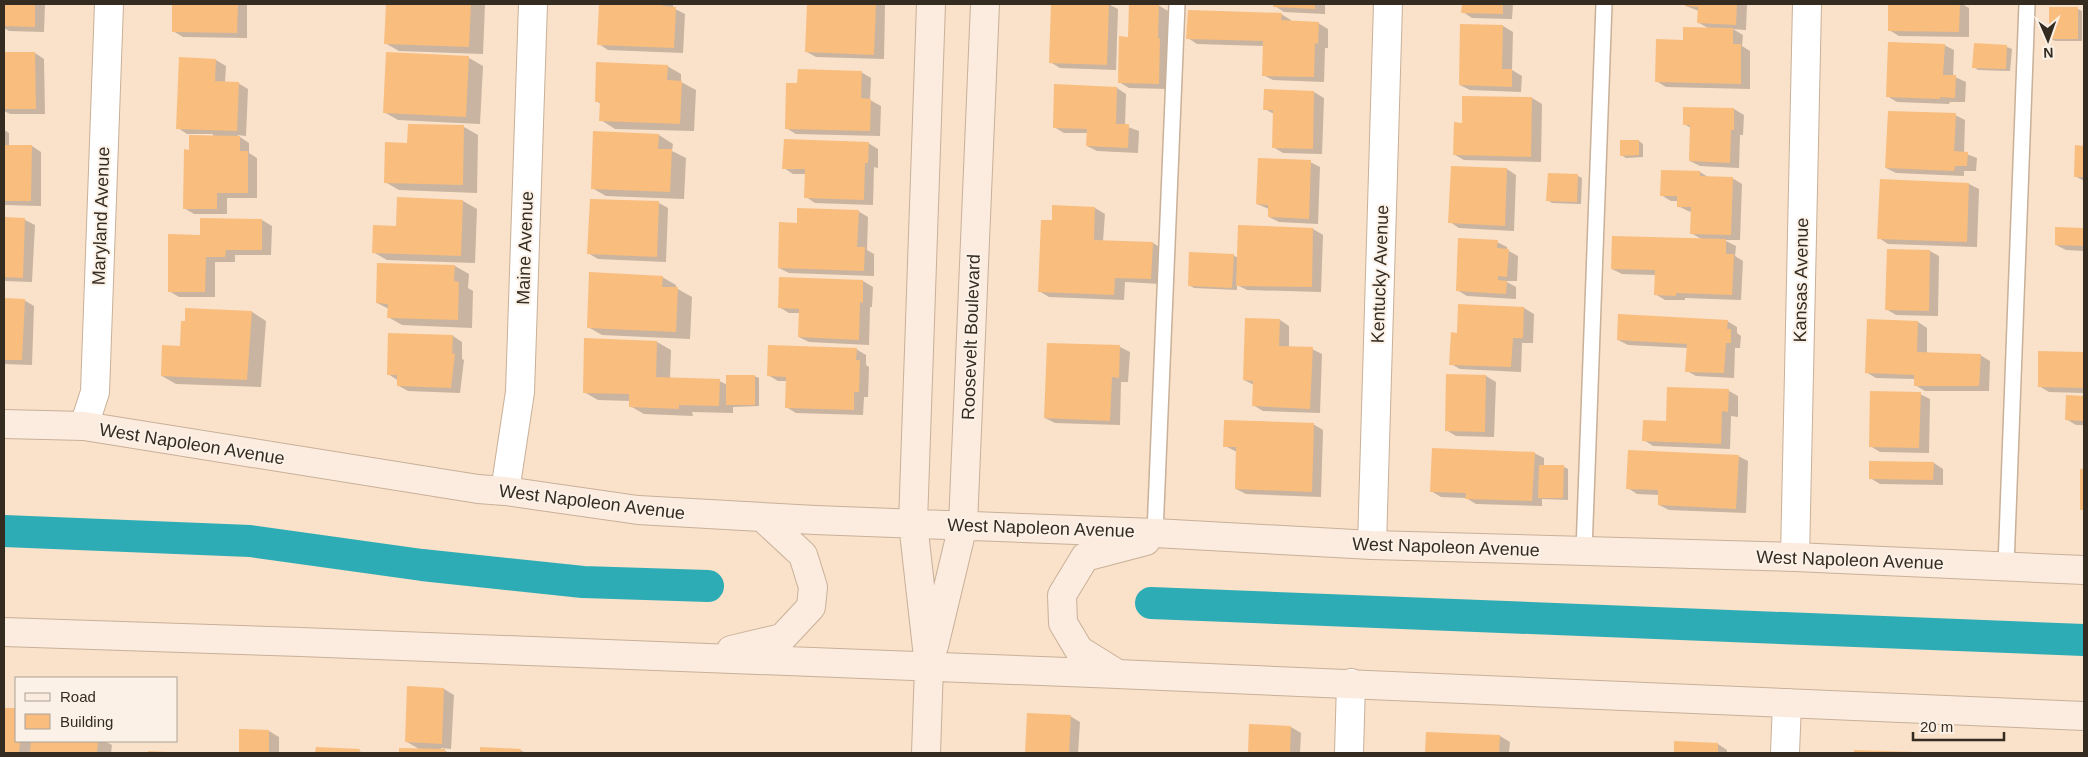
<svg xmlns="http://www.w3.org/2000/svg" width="2088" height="757" viewBox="0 0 2088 757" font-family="Helvetica,sans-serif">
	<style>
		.shadow { fill: #0003 }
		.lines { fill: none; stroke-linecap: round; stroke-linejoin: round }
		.canal { stroke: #2eacb5; stroke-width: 32 }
		.building { fill: #f9bd7e }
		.lane-casing { stroke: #c8b099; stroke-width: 18 }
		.street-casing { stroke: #c8b099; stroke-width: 30 }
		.secondary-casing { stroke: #c8b099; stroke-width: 30 }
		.lane { stroke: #fff; stroke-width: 15 }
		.street { stroke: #fff; stroke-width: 28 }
		.secondary { stroke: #fcebdf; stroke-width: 28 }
		.labels { text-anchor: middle; stroke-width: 4; stroke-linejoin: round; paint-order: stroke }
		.street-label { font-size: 18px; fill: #342b21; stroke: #fbf1e7 }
	</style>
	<rect width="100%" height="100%" fill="#fae1c9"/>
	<!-- shadow -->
	<path class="shadow" d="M4,4h41l-1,28 -35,-1 -5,-3z
		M173,4h74v34l-64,-1 -10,-6z
		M387,4h98l-2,50 -84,-3 -14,-8z
		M601,4h72v4l12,6 -2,39 -75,-3 -9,-6z
		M808,4h75l2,1 -1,54 -68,-2 -9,-5z
		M1052,4h56l10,5 -2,61 -56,-2 -10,-6z
		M1275,4h50v10l-41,-2 -9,-6z
		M1463,4h50l-1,15 -40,-1 -9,-6z
		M1686,4h61l-1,26 -13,-1 10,6 -1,11 8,5v38l-84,-2 -10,-6 28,-40 26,-12 -11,-6v-12l-13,-5z
		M1890,4h72l7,4v29l-70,-1 -10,-6z
		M1158,5l10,6 -1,33 3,1 -2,44 -39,-1 -10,-6 10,-44z
		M2078,9l4,2v30h-27l-5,-3z
		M1281,14l10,6v2l27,1 10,6v19h-3l-1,34 -51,-2 -10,-5 1,-29 -67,-2 -9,-6z
		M1462,25l41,1 10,6 -1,38 10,6 -1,16 -51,-2 -10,-5z
		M1975,44l32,3 5,2 -2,22 -32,-1 -4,-3z
		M1944,45l10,5 -1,26 13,6 -1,20h-15l-1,2 -52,-2 -10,-6z
		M4,53h31l9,6 1,55h-35l-6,-3z
		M180,58l36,2 10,6 -1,16 13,1 10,6 -2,47 -9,-1 12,8v10l8,5v40h-30v16h-33l-10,-6 7,-57 22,-14v-3h-26l-9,-6z
		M469,58l14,8 -3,58 -82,-4 -14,-8z
		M667,66l14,8v8l15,8 -2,41 -79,-2 -14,-9v-16l-5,-3z
		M861,72l10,6 -1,22 11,6 -1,30 -84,-2 -10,-6 12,-44z
		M1117,88l9,6 -1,32 14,5 -1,22 -41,-2 -10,-5 1,-13h-24l-10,-6z
		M1265,91l49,1 10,6 -2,56 -39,-1 -10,-6 1,-33 -9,-5z
		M1464,97l68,1 10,6 -1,58 -77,-2 -9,-5 8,-31z
		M1734,109l10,6 -1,20h-3l-1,33 -39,-2 -10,-5 1,-33 -7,-4z
		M1955,115l10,5 -1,33 13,5 -1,13h-12v5l-68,-3 -10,-5z
		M409,125l55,2 14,8 -1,58 -78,-3 -14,-8 23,-38z
		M4,130l5,3v13h23l9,6v54l-37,-1z
		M659,135l14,9 -1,7 14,7 -2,41 -78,-3 -14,-8z
		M1639,141l4,3v13l-17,1 -5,-3z
		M868,143l10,6v19l-4,-1 -1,38 -58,-2 -9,-6v-23h-13l-9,-6z
		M2076,147h8v34l-9,-5z
		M1310,162l10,5 -2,57 -39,-2 -10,-5v-8l-12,-5z
		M1507,169l9,6 -2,56 -55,-3 -9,-6z
		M1700,172l8,5 24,1 10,6 -2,56h-16l12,6 -1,10 8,5 -2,39 -56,-2v2h-20l-10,-6 1,-19 -34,-1 -10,-5 91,-29 -12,-7 1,-21 -4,-1 -10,-5v-5h-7l-10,-6z
		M1578,176l4,2 -1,26 -29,-1 -4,-3z
		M1969,184l10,5 -2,58 -89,-3 -9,-6z
		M463,201l14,8 -2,54 -88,-3 -14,-8 24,-25z
		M659,203l9,5 -2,54 -68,-3 -10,-6z
		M1054,206l41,2 10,6 -2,27 50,2 10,6 -2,35 -36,-2 -1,18 -75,-3 -10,-6 14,-69z
		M858,211l10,6 -1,33 7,4v22l-85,-3 -10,-5 19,-44z
		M4,219l21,1 10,5 -3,57 -28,-1z
		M262,220l10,6 -1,29h-36v7h-20v35h-36l-10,-6 32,-55z
		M1239,227l74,2 10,6 -2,57 -74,-2 -10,-5v5l-43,-2 -5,-3 44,-30 5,3z
		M2057,228l27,1v22l-18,-1 -10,-5z
		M1497,242l10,5v3l11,6 -1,25h-12l11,6v12l-49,-3 -10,-6z
		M1930,251l9,5 -1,60 -42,-1 -10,-6z
		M455,266l14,8 -1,14 5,3 -1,37 -70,-3 -14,-8 1,-8 -12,-6z
		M662,277l14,8v3l16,9 -2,42 -88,-4 -14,-8z
		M863,281l10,6 -1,20h-2l-1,38 -60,-3 -10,-5 1,-24h-11l-10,-6z
		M4,299l20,1 10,6 -2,59 -28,-1z
		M1524,308l10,6 -1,29h-11l-1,29 -61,-3 -9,-5 7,-30z
		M252,312l14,9 -5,66 -85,-3 -14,-8 20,-28z
		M1280,320l9,6v22l23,1 10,5 -2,59 -57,-2 -10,-6 1,-20 -10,-5z
		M1727,321l10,6v6l4,3 -1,12h-5l-1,30 -38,-2 -9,-5 1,-23 -60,-3 -10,-5z
		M1918,322l9,6v26l53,1 10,6 -1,30h-64l-10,-6v-6l-39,-1 -10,-6z
		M453,336l9,6v17l2,1 -4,33 -52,-2 -9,-5v-5l-11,-7z
		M657,342l14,8 -1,29 49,2 9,4 26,-9 5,2v28l-26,1v6l-41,-1 1,4 -49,-2 -14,-8v-5l-32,-1 -14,-8z
		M1120,347l10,5 -2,30h-7l-1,43 -65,-2 -10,-5z
		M856,349l10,6v10l3,2 -1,30h-4l-1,18 -67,-2 -10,-6 1,-26h-9l-10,-6z
		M2040,352l44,1v40l-35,-1 -10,-6z
		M1447,375l39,1 10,6 -2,55 -38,-1 -10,-6z
		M1729,391l9,5v21l-7,-1 -1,33 -77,-3 -9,-6 24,-18z
		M1920,394l10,5 -1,54 -49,-1 -10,-6z
		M2067,397l17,1v27h-8l-10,-6z
		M1313,424l10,6 -2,67 -75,-3 -10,-5 1,-37 -12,-6z
		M1534,453l10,5v8l20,1 4,2v31l-26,-1v7l-66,-2 -10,-6 -25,-1 -10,-6z
		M1738,456l10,5 -2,52 -77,-3 -10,-5v-10l-22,-1 -9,-6z
		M1934,463l9,6v16l-63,-1 -10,-6z
		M444,689l10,6 -3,54 -11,-1 9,5h-49l1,-4 20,1 -14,-8z
		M4,709h12v32h88l8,4 -1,8h-107z
		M1028,714l42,2 10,6 -2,31h-52z
		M1250,726l41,1 10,6 -1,20h-51z
		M241,730l28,1 10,6v16h-39z
		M1427,733l73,3 10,6 -1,11h-82z
		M1676,742l42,2 9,6v3h-52z
		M317,749l42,2 5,2h-47z
		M482,749l38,1 6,3h-45z
		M1855,751l59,2h1h-60z"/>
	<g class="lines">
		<!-- canal -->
		<path class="canal" d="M4,531l246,10 172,24 161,17 125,4
			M1151,603l933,37"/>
	</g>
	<!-- building -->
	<path class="building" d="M4,4h31v23l-31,-1z
		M172,4h66l-1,29 -65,-1z
		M386,4h85l-2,43 -85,-3z
		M599,4h64v2l13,1 -2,41 -77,-3z
		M807,4h69l-2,51 -69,-3z
		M1051,4h58l-2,61 -58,-2z
		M1129,4h30l-1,35 2,-1 -1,46 -41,-1 1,-47 9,1z
		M1274,4h41v5l-42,-2z
		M1462,4h41v10l-42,-1z
		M1685,4h52l-1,21 -39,-2 1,-16 -13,-1z
		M1888,4h72l-1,28 -71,-1z
		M2049,7h29v32h-29z
		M1188,10l94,3 -1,7 38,2 -1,22 -3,-1 -1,34 -52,-1 1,-35 -77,-2z
		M1460,24l43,1 -1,44h10v18l-53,-2z
		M1683,27l50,1v16h8v40l-86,-2 1,-43 27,1z
		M1888,42l57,2 -2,31h13l-1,23 -15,-1v2l-54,-2z
		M1974,43l33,2 -1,24 -34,-1z
		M4,52h31l1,57h-32z
		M386,52l83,4 -3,61 -83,-4z
		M179,57l37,2 -1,22 24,1 -2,49 -61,-2z
		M596,62l72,3 -1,15 15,1 -2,43 -81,-3 1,-19h-5z
		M798,69l64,2 -1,27 10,1 -1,32 -85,-2 1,-46h11z
		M1054,84l63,3 -1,37h13l-1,24 -42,-2 1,-17 -34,-1z
		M1264,89l50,2 -1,58 -41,-1 1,-38h-10z
		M1462,96l70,1 -1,60 -78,-2 1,-33 8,1z
		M1683,107l51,1v22h-3l-1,33 -41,-2 1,-36h-7z
		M1888,111l68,2 -2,38 14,1 -1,14h-12l-1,5 -69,-3z
		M408,124l56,1 -1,60 -79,-2 1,-41 22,1z
		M593,131l66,3 -1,15h14l-2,43 -79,-3z
		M189,135l51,1v15h8v42h-31v16h-34l1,-60 5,1z
		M784,139l85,3 -1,21h-3l-1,37 -60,-2 1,-29h-23z
		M1620,140h19v15l-19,1z
		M4,145h28l-1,56h-27z
		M2075,145l9,1v31h-10z
		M1258,158l53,2 -2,59 -41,-2v-12l-12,-1z
		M1451,166l56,2 -2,58 -57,-3z
		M1661,170l39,1v5l33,1 -2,58 -41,-1 1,-27h-14v-11h-17z
		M1548,173l30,1 -1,28 -31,-1z
		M1880,179l89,4 -2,59 -90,-3z
		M397,197l66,3 -2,56 -89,-3 1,-28 23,1z
		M590,199l69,2 -2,56 -70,-3z
		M1052,205l43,2 -1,33 59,2 -2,37 -36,-1 -1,17 -76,-3 3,-72h11z
		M797,208l62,2 -2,37h8l-1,24 -86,-3 1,-46 18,1z
		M4,217l21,1 -2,60 -19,-1z
		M200,218l62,1v31h-36l-1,7h-19l-1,35h-37v-58l32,1z
		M1238,225l75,3 -1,59 -76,-1z
		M2055,227l29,1v18l-29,-1z
		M1612,236l114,3v15h8l-2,41 -56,-2v3l-22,-1 1,-25 -44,-1z
		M1458,238l40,2 -1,8 12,1 -2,28 -9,-1v4l9,1 -1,13 -50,-3z
		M1887,249l43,1 -1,61 -44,-1z
		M1189,252l45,2 -2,34 -44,-2z
		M377,263l78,2 -1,16 5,1 -1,38 -71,-2 1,-14 -12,-1z
		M589,272l74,4 -1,11h16l-2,45 -89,-4z
		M779,277l84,3v23l-3,-1 -1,38 -61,-3 1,-28 -21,-1z
		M4,298l21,1 -3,61h-18z
		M1458,304l66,3 -1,31h-10l-2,29 -62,-2 2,-33 6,1z
		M185,308l67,3 -5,69 -86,-4 1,-31 18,1 1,-25h4z
		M1618,314l110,6 -1,9h4v14h-5l-2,30 -39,-1 2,-28 -70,-4z
		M1245,318l35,1 -1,27 34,1 -3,62 -58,-3 1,-25 -10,-1z
		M1867,319l51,2 -1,31 64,2 -2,32h-65v-11l-49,-2z
		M388,333l65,2 -1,19 3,-1 -4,35 -54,-2v-11h-10z
		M584,338l73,3 -1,36 64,2 -1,27 -40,-1v4l-50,-2v-13l-46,-1z
		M1047,343l73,2 -1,33 -7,-1 -2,44 -66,-3z
		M768,345l89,3 -1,12h4l-1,32h-5v18l-69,-2 1,-31 -19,-1z
		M2038,351l46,1v36l-46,-1z
		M1446,374l40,1 -1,57 -40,-1z
		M726,375h29v30h-29z
		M1667,387l62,2 -1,23 -6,-1 -1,33 -79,-3 1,-21 23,1z
		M1870,391l51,1 -2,56 -50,-1z
		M2066,395l18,1v25l-19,-1z
		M1224,420l90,3 -2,69 -77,-3 1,-42h-13z
		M1432,448l103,4 -3,49 -67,-2 1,-6 -36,-1z
		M1628,450l111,5 -3,54 -78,-4v-15l-32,-1z
		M1869,461l65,1 -1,18 -64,-1z
		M1539,465h25l-1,33h-25z
		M2080,469h4v41h-4z
		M407,686l37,2 -2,56 -37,-2z
		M4,708h12v33h4l-1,12h-15z
		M1027,713l44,2 -2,38h-44z
		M1249,724l42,2 -1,27h-42z
		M239,729l30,1v23h-30z
		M1426,732l74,3 -1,18h-74z
		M31,741h67l-1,12h-67z
		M1674,741l44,2v10h-44z
		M316,747l44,2 -1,4h-44z
		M480,747l41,2 -1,4h-40z
		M399,748l46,1v4h-46z
		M1854,750l62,2v1h-62z
		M148,751l20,1v1h-20z"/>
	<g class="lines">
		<!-- lane casing -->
		<g class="lane-casing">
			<path id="lane" d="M1155,533l22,-529
				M1584,551l20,-547
				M2006,566l21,-562"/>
		</g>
		<!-- street casing -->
		<g class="street-casing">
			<path id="street" d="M84,426l11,-34 14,-388
				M505,491l15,-99 13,-388
				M1372,545l16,-541
				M1795,557l12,-553
				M1349,753l2,-70
				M1785,753l2,-50"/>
		</g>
		<!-- secondary casing -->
		<g class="secondary-casing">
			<path id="secondary" d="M4,424l80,2 394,63 27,2 133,19 177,10 340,13 217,12 423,12 289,13
				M4,632l297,10 816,32 967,42
				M934,646l29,-121 22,-521
				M731,650l51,-12 29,-31 2,-20 -10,-32 -41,-38
				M1116,673l-37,-23 -16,-27 -1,-28 23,-38 61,-16
				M926,753l3,-87 -16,-143 18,-519"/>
		</g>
		<!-- lane -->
		<use href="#lane" class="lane"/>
		<!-- street -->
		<use href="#street" class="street"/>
		<!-- secondary -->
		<use href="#secondary" class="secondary"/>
	</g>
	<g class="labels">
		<!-- street labels -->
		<g class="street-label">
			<text transform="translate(101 216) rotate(-88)" y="6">Maryland Avenue</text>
			<text transform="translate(525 248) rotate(-88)" y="6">Maine Avenue</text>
			<text transform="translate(1380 274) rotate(-88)" y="6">Kentucky Avenue</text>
			<text transform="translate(1801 280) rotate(-89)" y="6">Kansas Avenue</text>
			<text transform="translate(971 337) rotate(-88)" y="6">Roosevelt Boulevard</text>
			<text transform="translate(192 444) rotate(9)" y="6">West Napoleon Avenue</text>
			<text transform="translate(592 502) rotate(7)" y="6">West Napoleon Avenue</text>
			<text transform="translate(1041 528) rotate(2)" y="6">West Napoleon Avenue</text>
			<text transform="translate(1446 547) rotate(2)" y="6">West Napoleon Avenue</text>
			<text transform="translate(1850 560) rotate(2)" y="6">West Napoleon Avenue</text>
		</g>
	</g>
	<!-- border -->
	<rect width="2088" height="757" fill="none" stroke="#342b21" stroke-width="10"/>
	<!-- legend -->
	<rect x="15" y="677" width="162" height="65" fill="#fbf1e7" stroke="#aba298"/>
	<rect x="25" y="693" width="25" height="8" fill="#fcebdf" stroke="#aba298"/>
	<text x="60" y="702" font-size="15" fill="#342b21">Road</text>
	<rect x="25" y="714" width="25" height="15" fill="#f9bd7e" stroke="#aba298"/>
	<text x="60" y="727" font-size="15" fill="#342b21">Building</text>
	<!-- north arrow -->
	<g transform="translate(2048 40) rotate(178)" stroke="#fbf1e7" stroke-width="4" paint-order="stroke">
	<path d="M0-4L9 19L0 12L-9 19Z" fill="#342b21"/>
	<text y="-8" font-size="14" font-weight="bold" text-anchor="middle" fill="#342b21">N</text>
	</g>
	<!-- scale -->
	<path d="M1913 732v8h91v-8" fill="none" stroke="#342b21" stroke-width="2.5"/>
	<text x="1920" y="732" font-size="15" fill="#342b21" stroke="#fbf1e7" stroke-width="4" paint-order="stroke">20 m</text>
</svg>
